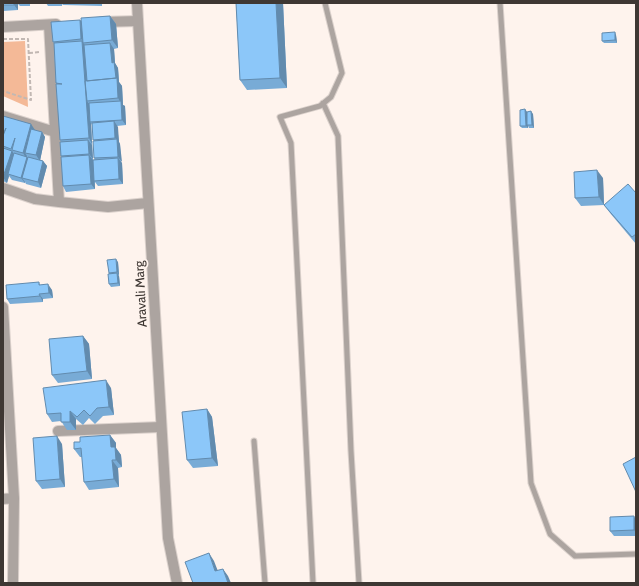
<svg xmlns="http://www.w3.org/2000/svg" width="639" height="586" viewBox="0 0 639 586" font-family="Cabin,sans-serif">
	<style>
		.green { fill: #f4b997 }
		.lines { fill: none; stroke-linecap: round; stroke-linejoin: round }
		.service-casing { stroke: #dbd1cc; stroke-width: 7 }
		.minor-casing { stroke: #dbd1cc; stroke-width: 12 }
		.tertiary-casing { stroke: #dbd1cc; stroke-width: 12 }
		.path { stroke: #c2b8b3; stroke-width: 2; stroke-dasharray: 4 2; stroke-linecap: butt }
		.service { stroke: #aca4a0; stroke-width: 5 }
		.minor { stroke: #aca4a0; stroke-width: 10 }
		.tertiary { stroke: #aca4a0; stroke-width: 10 }
		.wall { fill: #78abd6; fill-rule: evenodd }
		.shaded-wall { fill: #628bae }
		.building { fill: #8cc7f9; stroke: #628bae }
		.labels { text-anchor: middle; stroke-width: 3.5; stroke-linejoin: round; paint-order: stroke }
		.street-label { font-size: 13px; fill: #3e3733; stroke: #fef3ed }
	</style>
	<rect width="100%" height="100%" fill="#fef3ed"/>
	<!-- green -->
	<path class="green" d="M25,41l3,66 -25,-11v-54z"/>
	<g class="lines">
		<!-- service casing -->
		<g class="service-casing">
			<path id="service" d="M500,3l31,480 19,51 25,22 61,-2
				M323,103l15,33 13,315 8,132
				M254,441l11,142
				M313,583l-22,-440 -11,-26 40,-11 11,-9 11,-24 -17,-70"/>
		</g>
		<!-- minor casing -->
		<g class="minor-casing">
			<path id="minor" d="M102,22l36,-1
				M49,25l10,177
				M3,27l53,-3
				M3,116l52,16
				M3,188l32,11 24,3 49,5 40,-4
				M3,307l11,191 -1,85
				M58,431l103,-4
				M3,499l11,-1"/>
		</g>
		<!-- tertiary casing -->
		<g class="tertiary-casing">
			<path id="tertiary" d="M137,3l31,535 9,45"/>
		</g>
		<!-- path -->
		<path class="path" d="M3,39h25l3,61 -28,-9
			M29,53l11,-1"/>
		<!-- service -->
		<use href="#service" class="service"/>
		<!-- minor -->
		<use href="#minor" class="minor"/>
		<!-- tertiary -->
		<use href="#tertiary" class="tertiary"/>
	</g>
	<!-- wall -->
	<path class="wall" d="M3,3h27v3h-10l-2,-2v6l-15,1z
		M31,3h10v1h-10z
		M46,3h56v3l-39,-1 -1,-1v2h-14z
		M236,3h47l4,85 -40,2 -7,-10z
		M110,16l6,8 2,24 -4,1 1,14 3,5 1,14 3,4 1,19 2,1 1,19 -9,1 2,16 1,2 1,18 1,1 1,21 -25,2 -3,-4v7l-29,3 -3,-6 -1,-29 -1,-1v-14l-1,-2 -4,-57 -2,-40 -1,-1 27,-22 1,1zM91,123l1,2 2,16v17l1,1 -2,1z
		M616,35l1,8h-13l-2,-2z
		M525,109l2,3 6,2 1,14h-5l-1,-2v2h-6l-2,-2z
		M3,116l31,14 8,2 3,5 -5,23 3,1 4,5 -6,22 -15,-4 -1,-2v1l-13,-3 -3,-4 -2,7 -4,-2z
		M603,178l1,27 32,-12v51l-26,-31 -6,-8 -23,1 -6,-8z
		M118,262l1,13h-1l1,1 1,10 -9,1 -2,-3v-11z
		M39,282l1,3 12,5 1,8 -10,1v3l-33,2 -3,-5z
		M83,336l6,8 3,35 -34,4 -6,-8z
		M111,388l3,27 -11,1 -8,8 -6,-6 -6,7 -7,-6v11h-9l-6,-9 -9,1 -5,-8z
		M207,409l5,8 6,49 -25,2 -6,-8z
		M110,435l6,8v5l5,7 1,12 -4,1 1,19 -30,3 -5,-8 -2,-25h-2l-6,-8 6,-7z
		M62,444l3,43 -23,2 -6,-8z
		M636,520v16h-22l-4,-5z"/>
	<!-- shaded-wall -->
	<path class="shaded-wall" d="M14,3h4v7l-4,-5z
		M276,3h7l4,85 -7,-10z
		M110,16l6,8 2,24 -6,-8z
		M80,20l4,5v17l-3,-3z
		M615,32l1,3 1,8 -2,-3z
		M82,41l4,6 2,36 -1,18 3,4v17l1,1 1,21 -3,-6z
		M110,43l4,6 1,14 3,5 1,14 3,4 1,19 2,1 1,19 -4,-5 -1,-17 -3,-5 -6,-35z
		M525,109l2,3 1,16 -2,-2z
		M531,111l2,3 1,14 -2,-3z
		M114,121l4,6 1,15 1,2 2,18 -4,-5 -1,-17 -2,-2z
		M31,124l4,6 -7,23h-3l2,3v1l4,5 -9,16 3,4v1l-4,-5 5,-20 -3,-5z
		M42,132l3,5 -5,24 -4,-6z
		M88,140l4,5 1,14 -4,-5z
		M12,151l4,6 -8,17 1,2 -2,7 -4,-6z
		M89,155l4,5 2,29 -4,-5z
		M118,158l4,5 1,21 -4,-5z
		M43,161l4,5 -6,22 -3,-6z
		M597,170l6,8 1,27 -5,-8z
		M116,259l2,3 1,13 -2,-3z
		M117,273l2,3 1,10 -2,-3z
		M48,284l4,6 1,8 -4,-5z
		M39,294l4,5v3z
		M83,336l6,8 3,35 -5,-8z
		M106,380l5,8 3,27 -5,-8z
		M207,409l5,8 6,49 -6,-8z
		M70,411l6,8v11l-6,-8z
		M110,435l6,8v5l5,7 1,12 -6,-7 -5,-13z
		M57,436l5,8 3,43 -5,-8z
		M112,460l6,8 1,19 -5,-8z
		M634,516l2,4v13l-2,-3z
		M209,553l5,8 7,18 -6,-8z
		M223,569l5,7 3,7h-3z"/>
	<!-- building -->
	<path class="building" d="M3,3h11v2h-11z
		M236,3h40l4,75 -40,2z
		M110,16l2,24 -29,3 -2,-25z
		M80,20l1,19 -28,3 -2,-20z
		M615,32v8l-13,1v-8z
		M82,41l7,97 -29,2 -4,-56h6l-6,-1 -2,-40z
		M110,43l2,20 2,-1 2,16 -29,3 -3,-36z
		M117,78l1,20 -31,3 -2,-20z
		M121,101l1,19 -32,2 -1,-19z
		M525,109l1,17h-6v-16z
		M531,111l1,14h-5v-13z
		M3,116l28,8 -8,29 -11,-3 3,-12 -4,11 -8,-3v-10l3,-8 -3,6z
		M114,121l1,17 -22,2 -1,-17z
		M31,129l11,3 -6,23 -11,-2z
		M117,139l1,18 -24,1 -1,-17z
		M88,140l1,14 -28,2 -1,-14z
		M3,148l9,3 -9,26z
		M14,153l13,4 -6,21 -13,-4z
		M89,155l2,29 -28,2 -2,-29z
		M28,157l15,4 -5,21 -16,-4z
		M118,158l1,21 -25,2 -1,-21z
		M597,170l2,27 -24,1 -1,-26z
		M628,184l8,9v41l-4,3 -28,-32z
		M116,259l1,13 -8,1 -2,-13z
		M117,273l1,10 -9,1 -1,-10z
		M39,282v3l9,-1 1,9 -10,1 1,2 -33,3 -1,-14z
		M83,336l4,35 -35,4 -3,-36z
		M106,380l3,27 -12,1 -7,8 -6,-6 -7,7 -7,-6v11h-9v-9l-14,1 -4,-26z
		M207,409l5,49 -25,2 -5,-48z
		M110,435l1,12h4l1,13h-4l2,19 -30,3 -3,-34 -7,1v-7h6v-5z
		M57,436l3,43 -24,2 -3,-43z
		M636,457v35l-13,-28z
		M634,516v14l-24,1v-14z
		M209,553l6,18 8,-2 5,14h-35l-8,-21z"/>
	<g class="labels">
		<!-- street labels -->
		<g class="street-label">
			<text transform="translate(140 294) rotate(-93)" y="5">Aravali Marg</text>
		</g>
	</g>
	<!-- border -->
	<rect width="639" height="586" fill="none" stroke="#3e3733" stroke-width="8"/>
</svg>
